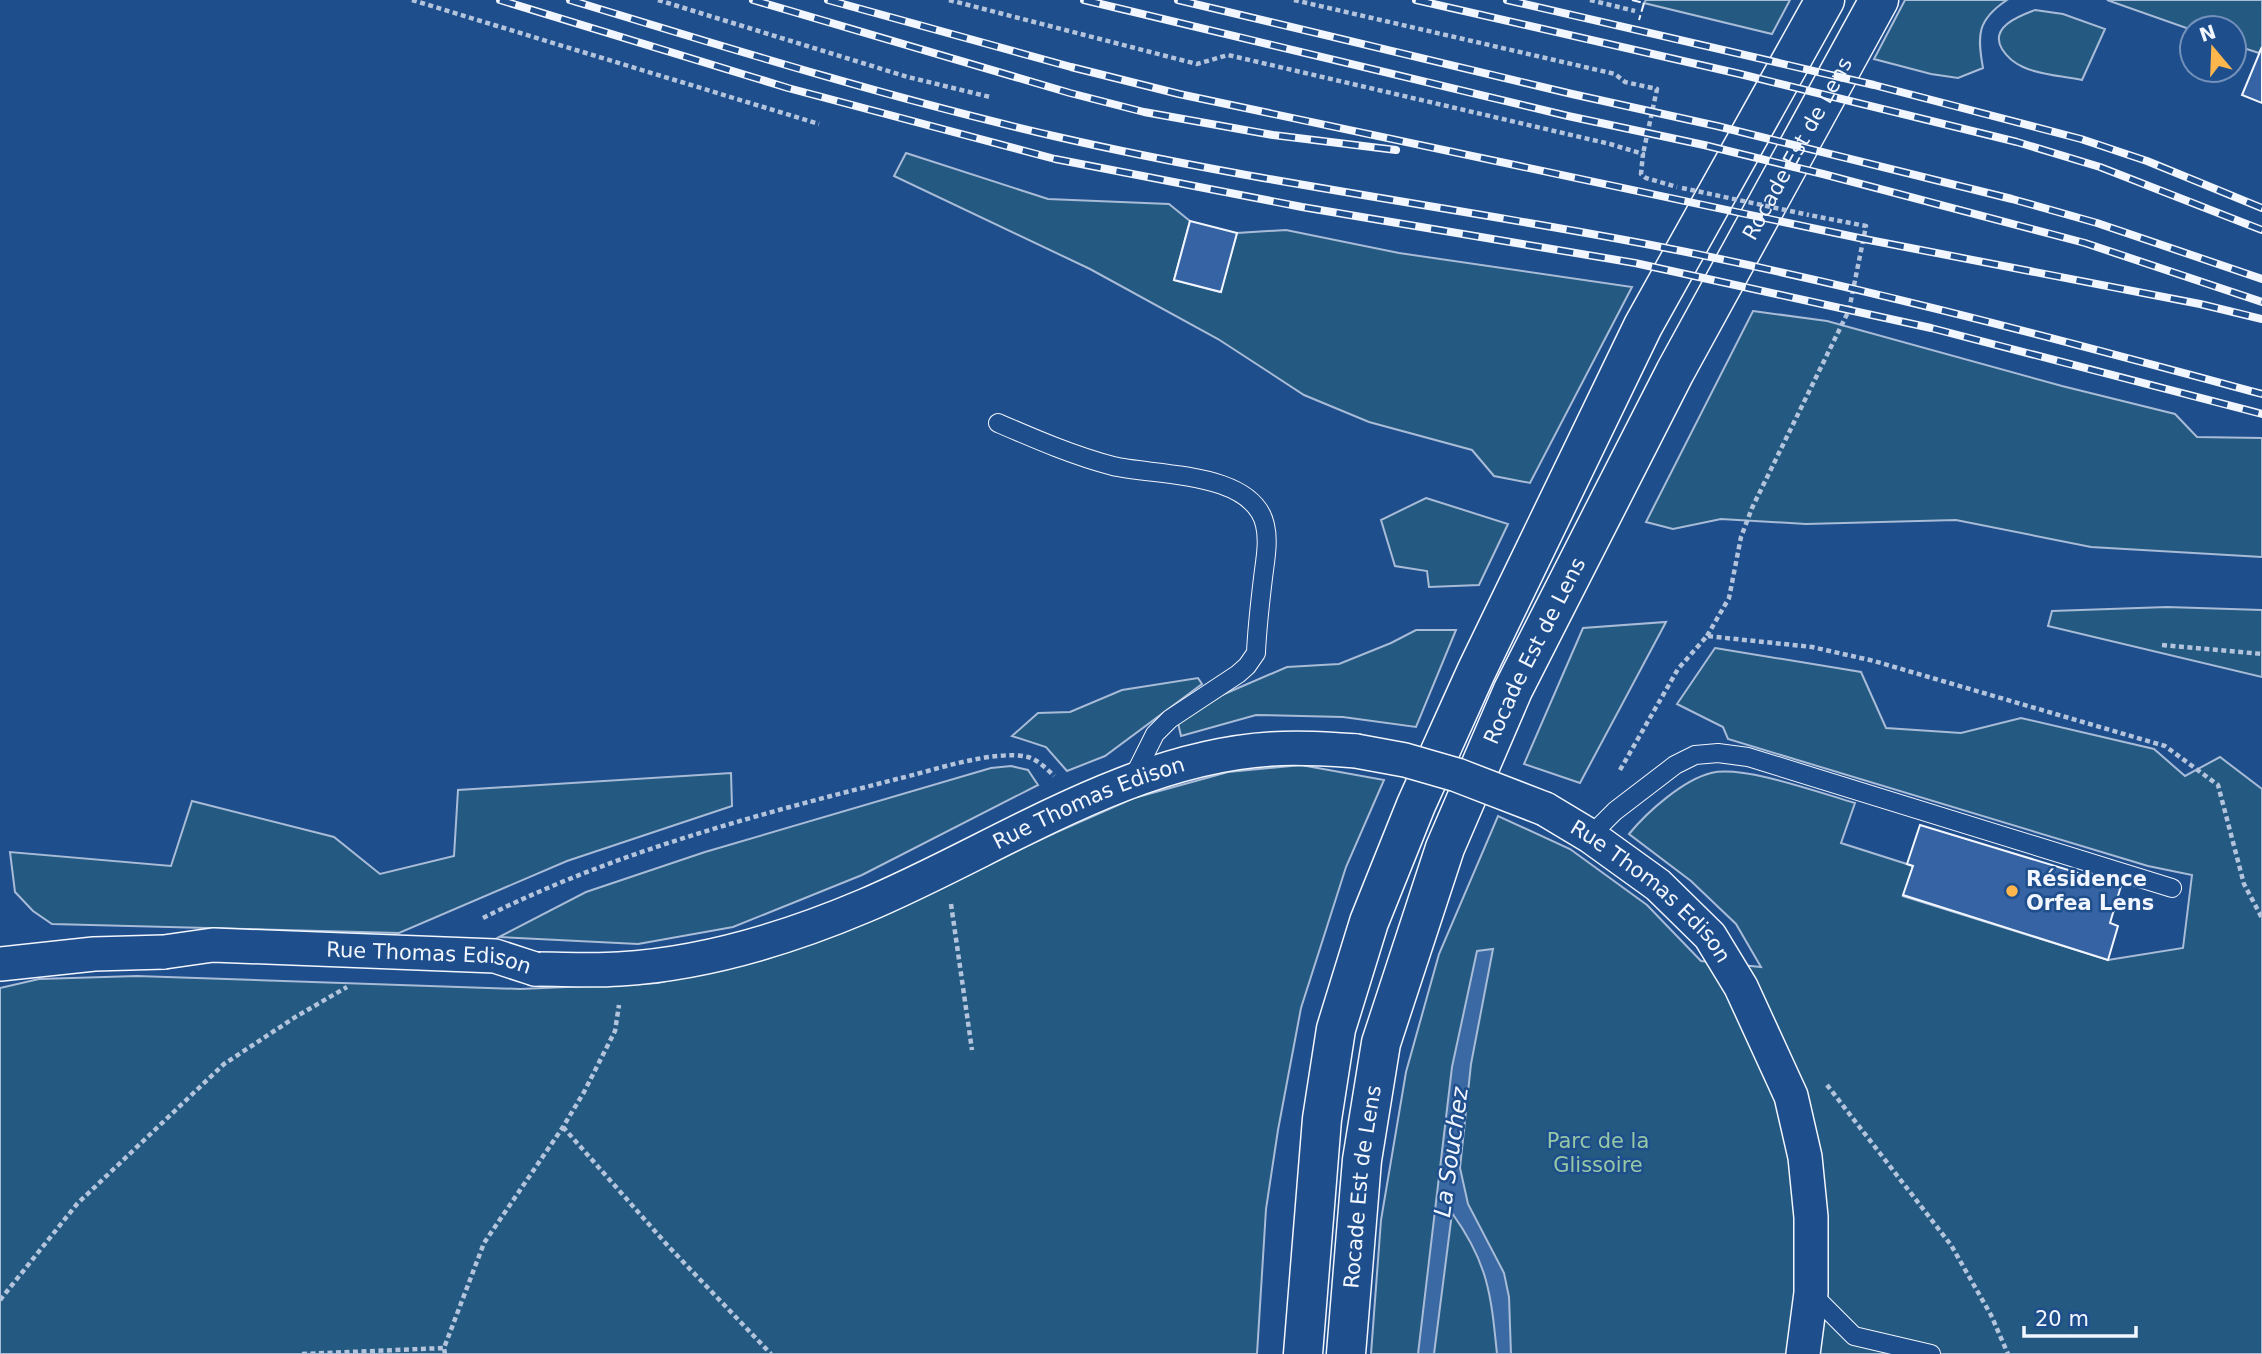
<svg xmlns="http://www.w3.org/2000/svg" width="2262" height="1354" viewBox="0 0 2262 1354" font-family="'DejaVu Sans',sans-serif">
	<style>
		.green { fill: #245a82; stroke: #a8bbd7; stroke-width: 2 }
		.water { fill: #3b69a3; stroke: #a8bbd7; stroke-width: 2 }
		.building { fill: #3563a3; stroke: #f2f6ff; stroke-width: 2 }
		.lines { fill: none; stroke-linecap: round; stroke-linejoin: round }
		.lane-casing { stroke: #f2f6ff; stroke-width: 20 }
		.street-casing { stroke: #f2f6ff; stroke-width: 36 }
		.highway-casing { stroke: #f2f6ff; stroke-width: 41 }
		.path { stroke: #b3c4dc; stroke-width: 4.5; stroke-dasharray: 5 3.5; stroke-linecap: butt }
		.lane { stroke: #1f4e8c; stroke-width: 18 }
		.street { stroke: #1f4e8c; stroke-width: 33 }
		.highway { stroke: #1f4e8c; stroke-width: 38 }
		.rail-casing { stroke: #f2f6ff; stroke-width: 8 }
		.rail { stroke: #1f4e8c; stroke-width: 5; stroke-dasharray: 16; stroke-linecap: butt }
		.street-bridge-casing { stroke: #f2f6ff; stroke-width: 36; stroke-linecap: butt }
		.path-bridge { stroke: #b3c4dc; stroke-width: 4.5; stroke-dasharray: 5 3.5; stroke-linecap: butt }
		.street-bridge { stroke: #1f4e8c; stroke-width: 33 }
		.fence { stroke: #f2f6ff; stroke-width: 2; stroke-dasharray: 9 3.5; stroke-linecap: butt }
		.poi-dot { fill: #ffb74d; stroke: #1f4e8c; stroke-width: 2.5 }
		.labels { text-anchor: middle; stroke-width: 5; stroke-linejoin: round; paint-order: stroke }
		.street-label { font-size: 21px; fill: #f2f6ff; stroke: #1f4e8c }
		.poi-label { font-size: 21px; font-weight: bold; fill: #f2f6ff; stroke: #1f4e8c; text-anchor: start }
		.park-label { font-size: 21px; fill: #97c8a6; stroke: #1f4e8c }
		.water-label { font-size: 23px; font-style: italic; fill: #f2f6ff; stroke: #1f4e8c }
	</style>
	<rect width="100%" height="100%" fill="#1f4e8c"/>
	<!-- green -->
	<path class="green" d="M1646,0h144l-18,34 -128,-31z
		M1905,0h102c-30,20 -30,35 -24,68l-25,10 -27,-4 -57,-15z
		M2107,0h155v47l-3,6 -25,-8v-17l-42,2z
		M2035,10l28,4 42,15 -23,51c-19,-4 -42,-5 -59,-13 -9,-4 -16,-10 -21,-18 -13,-22 17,-33 33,-39z
		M906,153l142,46 121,5 21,17 -16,59 46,12 17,-59 49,-3 113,23 233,34 -102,196 -36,-7 -22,-26 -103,-28 -65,-27 -86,-56 -128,-70 -196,-93z
		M1753,311l74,10 235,65 113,28 22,23 65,1v119l-171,-10 -135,-27 -150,4 -85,-5 -48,10 -27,-7z
		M1426,498l82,26 -29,61 -50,2 -2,-16 -32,-5 -14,-46z
		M2167,607l95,3v67l-214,-51 4,-15z
		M1666,622l-86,161 -56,-19 59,-136z
		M1416,630h40l-40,97 -73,-10 -87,-2 -75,21 -3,-13 44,-28 65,-28 52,-3 52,-21z
		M1715,648l146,24 25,56 75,5 60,-15 133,31 31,27 35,-19 42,32v565h-891l10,-134 25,-148 33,-118 59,-138 72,33 77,56 54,56 60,6 -25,-43 -45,-43 -62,-47c18,-22 54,-54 82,-61 33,-8 109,20 144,30l-14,40 72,23 -10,30 205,64 75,-12 9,-73 -44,-9 -420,-127 -5,-12 -46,-23z
		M1198,678l4,6 -97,72 -38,15 -21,-24 -34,-11 26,-23 32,-1 52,-22z
		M1301,765l83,15 -38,87 -45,141 -23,122 -12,79 -9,145h-1257v-366l39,-9 98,-3 383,13 138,-6 109,-24 96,-35 194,-92 77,-34 94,-26z
		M1011,766l17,4 10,15 -176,90 -129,52 -95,17 -139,-7 87,-45 119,-40 286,-84z
		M731,773l1,33 -165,55 -168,72 -347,-9 -19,-13 -18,-19 -5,-40 161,14 21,-65 142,36 46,37 74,-18 4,-66z"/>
	<!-- water -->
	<path class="water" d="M1493,949l-22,115 -11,104 8,36 36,69 5,24 2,57h-14c-6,-60 -9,-91 -45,-141l-18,141h-16l34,-287 25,-116z"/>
	<!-- building -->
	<path class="building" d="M2262,47v56l-20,-8z
		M1190,221l47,12 -16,59 -47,-12z
		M1920,825l201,61 -11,37 8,3 -10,34 -205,-65 10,-29 -6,-2z"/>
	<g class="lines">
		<!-- lane casing -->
		<g class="lane-casing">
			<path id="lane" d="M998,423c37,16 76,33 115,43 42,10 140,5 152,59 4,17 0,36 -2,53 -3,25 -6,50 -7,75l-9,13 -9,8 -68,45 -15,15 -23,46
				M1590,836l25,-25 60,-46 20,-10 23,-2 30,4 424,131
				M1811,1293l43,43 77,18"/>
		</g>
		<!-- street casing -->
		<g class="street-casing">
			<g id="street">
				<path id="s1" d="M1545,809l45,27 68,49 52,51 31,51 50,109 14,61 6,60v76l-8,61"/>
				<path d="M0,964l94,-10 70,-2"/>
				<path id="s2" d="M535,969c28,0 56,2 84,0 85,-5 167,-30 245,-63 131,-55 262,-148 407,-157 29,-2 56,0 85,2"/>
			</g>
		</g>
		<!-- highway casing -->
		<g class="highway-casing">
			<g id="highway">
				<path d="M1303,1354l19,-235 14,-90 33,-107 47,-117 60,-133 167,-346 182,-326"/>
				<path id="s3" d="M1346,1354l16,-194 19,-117 64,-195 68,-158 162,-318 204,-372"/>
			</g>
		</g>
		<!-- path -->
		<path class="path" d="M412,0l407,124
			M658,0l250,77 82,20
			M949,0l248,64 31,-9 382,89 33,10 -2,20 5,4 31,9
			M1294,0l321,74 10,8 32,7 -14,65
			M1590,0l45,11
			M1707,636l22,-38 12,-61 11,-29 97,-198 17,-84 -57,-11
			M2162,645l100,9
			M1620,770l58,-101 29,-33 105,11 62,14 291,85 53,39 26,99 18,34
			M951,904l21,146
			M483,918c131,-66 273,-103 414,-139 35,-8 96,-30 131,-22 10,3 19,12 26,19
			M1827,1085l124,160 40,70 17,39
			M563,1127l106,120 102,107
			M0,1300l77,-96 147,-140 73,-48 50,-29
			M302,1354l142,-6
			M445,1354l-1,-6 40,-105 79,-116 21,-35 31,-61 4,-26"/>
		<!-- lane -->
		<use href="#lane" class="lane"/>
		<!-- street -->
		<use href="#street" class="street"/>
		<!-- highway -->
		<use href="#highway" class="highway"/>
		<!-- rail casing -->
		<g class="rail-casing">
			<path id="rail" d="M500,0l288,88 267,71 247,48 333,56 296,65 331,86
				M570,0c161,49 323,99 488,137 196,45 396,70 593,108 206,40 409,95 611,149
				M753,0l317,93 74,19 129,23 123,15
				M828,0l243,67 108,27 685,145 336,65 62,15
				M1084,0l484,116 136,29 119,29 262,69 177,59
				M1178,0l394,94 145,32 295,73 85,24 165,56
				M1416,0l324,74 277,68 83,25 162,63
				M1507,0l367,85 207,54 66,22 115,47"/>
		</g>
		<!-- rail -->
		<use href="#rail" class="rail"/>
		<!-- street-bridge casing -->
		<g class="street-bridge-casing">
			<g id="street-bridge">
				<path d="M1356,751l49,9 52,15 88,34"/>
				<path id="s4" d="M164,952l49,-7 282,11 40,13"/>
			</g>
		</g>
		<!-- path-bridge -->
		<path class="path-bridge" d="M1682,188l127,27"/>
		<!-- street-bridge -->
		<use href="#street-bridge" class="street-bridge"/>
		<!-- fence -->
		<path class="fence" d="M1632,0l12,3 -5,17"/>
	</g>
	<!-- markers -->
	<circle class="poi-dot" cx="2012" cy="891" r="7"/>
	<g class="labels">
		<!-- street labels -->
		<g class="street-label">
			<text dy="7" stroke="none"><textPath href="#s3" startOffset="1302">Rocade Est de Lens</textPath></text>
			<text dy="7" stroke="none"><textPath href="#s3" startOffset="735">Rocade Est de Lens</textPath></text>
			<text dy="7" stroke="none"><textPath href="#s2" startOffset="586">Rue Thomas Edison</textPath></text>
			<text dy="7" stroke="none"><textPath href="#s1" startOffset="135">Rue Thomas Edison</textPath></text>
			<text dy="7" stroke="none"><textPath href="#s4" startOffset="266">Rue Thomas Edison</textPath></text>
			<text dy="7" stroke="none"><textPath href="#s3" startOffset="168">Rocade Est de Lens</textPath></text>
		</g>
		<!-- poi labels -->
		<g class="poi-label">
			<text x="2026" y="886">Résidence<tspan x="2026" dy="24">Orfea Lens</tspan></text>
		</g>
		<!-- park labels -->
		<g class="park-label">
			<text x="1598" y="1148">Parc de la<tspan x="1598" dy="24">Glissoire</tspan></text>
		</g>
		<!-- water labels -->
		<g class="water-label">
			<text transform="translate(1451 1152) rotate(-82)" y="8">La Souchez</text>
		</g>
	</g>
	<!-- north arrow -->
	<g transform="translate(2213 49) rotate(341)"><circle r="33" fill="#1f4e8c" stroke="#7391ba" stroke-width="2"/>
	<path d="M0-5L12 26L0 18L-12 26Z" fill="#ffb74d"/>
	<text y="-10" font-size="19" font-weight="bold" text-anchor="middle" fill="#f2f6ff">N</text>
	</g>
	<!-- scale -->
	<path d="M2024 1326v10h112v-10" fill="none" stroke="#f2f6ff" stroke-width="3.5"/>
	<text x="2035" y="1326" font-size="21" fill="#f2f6ff" stroke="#1f4e8c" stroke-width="5" paint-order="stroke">20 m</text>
</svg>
